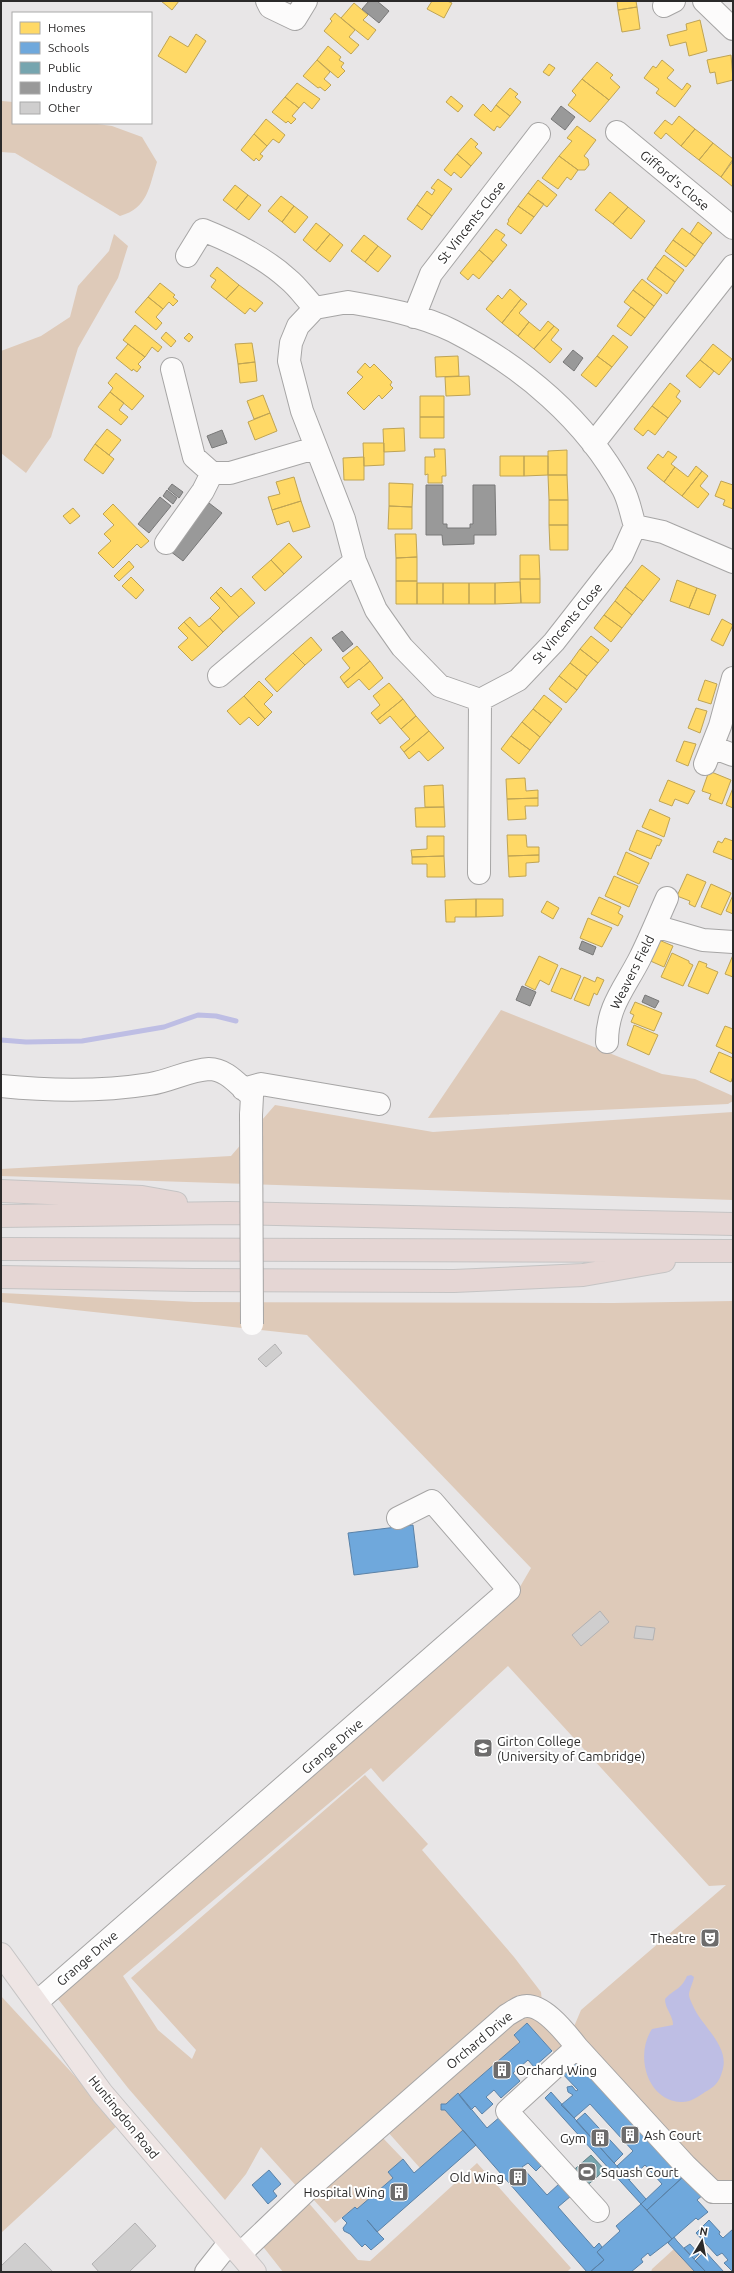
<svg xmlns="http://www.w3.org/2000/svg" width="734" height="2273" viewBox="0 0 734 2273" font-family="Ubuntu,sans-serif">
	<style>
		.green { fill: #decab9 }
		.water { fill: #bebee4 }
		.homes { fill: #ffd966; stroke: #bfa454 }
		.schools { fill: #6fa8dc; stroke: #5b82a7 }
		.public { fill: #76a5af; stroke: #608087 }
		.industry { fill: #999; stroke: #787878 }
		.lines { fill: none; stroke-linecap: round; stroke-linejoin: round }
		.stream { stroke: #bebee4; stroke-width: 5 }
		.building { fill: #cfcece; stroke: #b2b1b2 }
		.minor-casing { stroke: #a6a5a5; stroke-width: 24 }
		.major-casing { stroke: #c5c4c4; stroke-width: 24 }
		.highway-casing { stroke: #c5c4c4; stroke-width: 24 }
		.minor { stroke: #fcfbfb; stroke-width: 22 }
		.major { stroke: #eee5e4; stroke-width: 22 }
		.highway { stroke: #e5d6d4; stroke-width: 22 }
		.minor-bridge-casing { stroke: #a6a5a5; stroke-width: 24; stroke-linecap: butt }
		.minor-bridge { stroke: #fcfbfb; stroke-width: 22 }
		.labels { text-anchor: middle; stroke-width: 4; stroke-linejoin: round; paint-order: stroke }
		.street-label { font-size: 13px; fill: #2b2a2a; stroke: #fff }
		.poi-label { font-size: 13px; fill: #2b2a2a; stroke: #fff; text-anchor: start }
	</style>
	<rect width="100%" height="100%" fill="#e8e6e7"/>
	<!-- green -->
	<path class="green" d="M2,101l11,1v21h77l22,3 30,11 15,25c-8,25 -9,46 -37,54l-105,-63 -14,-1z
		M114,234l14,12 -10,32 -40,70 -27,89 -25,36 -25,-20v-102l40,-15 29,-19 8,-31 31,-35z
		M501,1010l161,64 33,5 38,17v5l-5,3 -300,14z
		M275,1105l158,27 300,-20v88l-732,-24v-7l230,-13z
		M1,1293l193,9 419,1 120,-2v881h-16l-19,-13 -125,-140 8,-19 145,-125 -17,1 -201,-220 -125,116 -12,-14 -248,208 35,54 34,29 4,-9 -65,-72 234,-203 63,69 -6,6 92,107 27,35 1,10 -19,-3 -224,190 -38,-42 -15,27 -21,26 -97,-112 -70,-89 29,-30 430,-377 14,-24 -224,-233 -306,-33z
		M1,1996l118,128 -118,109z
		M531,2014l30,25 1,10 -4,8 -31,-34 -13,11 6,8 -61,53 -1,-1 -12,10h-5v6h4l18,20 -43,38 -33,-37 126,-112z
		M381,2136l22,23 -10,19 -36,31 -2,-2 -20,16 -23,-25z
		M477,2163l94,105 -4,4h-284l-22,-28 46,-43 51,59 12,1z
		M674,2249l21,23h-44l1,-3z"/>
	<!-- water -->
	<path class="water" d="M691,1975l3,2c-1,6 -5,13 -5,18 0,3 3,8 4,11 10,22 38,41 29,66 -3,11 -8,15 -17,20 -7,5 -16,11 -25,10 -34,-3 -45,-48 -28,-73l21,-4c0,-10 -8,-16 -8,-26 9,-10 16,-9 22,-23z"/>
	<!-- homes -->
	<path class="homes" d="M161,1h18l-7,9z
		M432,1h15l5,2 -8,15 -17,-9z
		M617,1h19l1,6 -19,3z
		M354,3l14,12 -5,5 13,10 -8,10 -27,-22z
		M637,7l3,22 -18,3 -4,-22z
		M335,13l20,17 -6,7 10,8 -8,9 -27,-23 8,-10 -2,-2z
		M700,20l7,31 -18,5 -3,-14 -16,4 -3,-11 20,-5 -1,-6z
		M196,34l10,7 -20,32 -28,-17 12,-20 18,11z
		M328,46l13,11 -2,3 5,3 -3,4 4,4 -7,7 -21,-18z
		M731,55l2,25 -16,4 -2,-12 -5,1 -3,-13z
		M317,60l13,12 -6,7 7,6 -6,6 -5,-4 -2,1 -15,-12z
		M662,60l12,10 -7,8 15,12 5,-7 4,3 -16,21 -19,-14 3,-4 -15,-11 9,-12 3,2z
		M597,62l16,13 -3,3 10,9 -11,13 -27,-21z
		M549,64l6,4 -6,8 -6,-4z
		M582,79l27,21 -19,22 -22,-17 8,-10 -4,-4z
		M297,83l23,16 -8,10 -8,-7 -5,6 -14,-11z
		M510,88l8,6 -3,3 6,5 -11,14 -14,-11z
		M451,96l12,10 -5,6 -12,-10z
		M285,97l14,11 -7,8 4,3 -5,5 -3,-3 -2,2 -14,-11z
		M483,104l8,8 5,-7 14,11 -10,12 -3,-2 -3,5 -20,-16z
		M679,116l16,13 -14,17 -15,-13 -5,6 -7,-6 11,-13 7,5z
		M266,119l19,16 -6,8 -6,-4 -6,7 -13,-12z
		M577,126l19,14 -12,16 4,3 1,6 -4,5h-7l-19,-14 13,-15 -5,-3z
		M695,129l18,14 -14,17 -18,-14z
		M254,134l13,12 -7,8 3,2 -4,5 -3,-3 -2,3 -13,-11z
		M471,138l7,6 -3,3 7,6 -11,13 -14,-12z
		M713,143l20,16 -12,18 -22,-17z
		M457,154l14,12 -10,12 -7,-6 -3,4 -7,-6z
		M559,156l19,14 -7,10 -4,-3 -9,12 -16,-11z
		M733,161v26l-12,-10z
		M438,179l14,10 -20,27 -15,-11 10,-14 5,4 3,-5 -4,-2z
		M538,180l19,15 -10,12 -19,-14z
		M235,185l13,10 -12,15 -13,-10z
		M610,192l18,15 -15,17 -18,-14z
		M528,193l16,11 -10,13 -16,-11z
		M248,195l13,10 -12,15 -13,-10z
		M281,196l13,10 -12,16 -14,-11z
		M417,205l15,11 -10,14 -15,-11z
		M294,206l14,11 -13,16 -13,-11z
		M518,206l16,11 -13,17 -14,-10 2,-3 -1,-1z
		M628,207l17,14 -14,18 -18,-15z
		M698,222l14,11 -9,11 -13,-10z
		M316,223l14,11 -14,17 -13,-11z
		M682,228l21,16 -8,12 -22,-16z
		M496,229l9,6 -4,5 6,5 -14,17 -14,-12z
		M330,234l13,11 -13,17 -14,-11z
		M364,235l14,11 -13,16 -14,-11z
		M673,240l22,16 -9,11 -21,-16z
		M378,246l13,10 -13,16 -13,-10z
		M479,250l14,12 -14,17 -6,-5 -5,6 -8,-7z
		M664,255l20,15 -9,12 -20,-15z
		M217,267l22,18 -13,14 -15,-12 5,-7 -6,-4z
		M655,267l20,15 -8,12 -20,-15z
		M642,279l20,16 -8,11 -21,-16z
		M160,283l15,12 -2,2 5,4 -5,5 -4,-4 -6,7 -15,-12z
		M239,285l24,18 -8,9 -5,-4 -5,6 -19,-15z
		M510,289l11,10 -19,24 -16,-14 12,-14 4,4z
		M633,290l21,16 -9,12 -21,-16z
		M148,297l15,12 -7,8 6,6 -6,7 -21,-18z
		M521,299l6,5 -8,9 10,9 -11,14 -16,-13z
		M631,307l14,11 -14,18 -14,-10z
		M548,321l6,5 -20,23 -16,-13 11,-14 11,9z
		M135,325l27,22 -4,5 -6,-5 -7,10 -22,-17z
		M554,326l5,4 -8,10 11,9 -12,14 -16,-14z
		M166,332l10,9 -5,6 -10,-9z
		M189,333l4,4 -4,5 -5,-4z
		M613,335l15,12 -16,20 -15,-11z
		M252,343l3,19 -17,2 -3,-20z
		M128,344l17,13 -7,7 3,3 -4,5 -4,-3 -1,2 -16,-13z
		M713,344l19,15 -13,16 -19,-15z
		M458,356l1,20 -23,1 -1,-20z
		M597,356l15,11 -16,20 -15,-12z
		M700,360l14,11 -14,17 -14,-12z
		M255,362l2,19 -17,2 -2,-19z
		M365,363l5,5 4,-4 18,18 -2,3 3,3 -11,11 -3,-4 -15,15 -17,-17 16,-16 -6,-5z
		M116,373l28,23 -12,14 -22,-18 3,-4 -5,-5z
		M469,376l1,19 -24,1 -1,-19z
		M670,383l10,8 -4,6 5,4 -13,17 -16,-12z
		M110,392l14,11 -5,7 9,7 -7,8 -23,-18z
		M263,395l7,18 -16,6 -7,-18z
		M420,396h24v21h-24z
		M652,406l16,12 -13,17 -7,-5 -5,6 -9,-7z
		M270,413l7,18 -22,9 -7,-18z
		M420,417h24v21h-24z
		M404,428l1,23 -21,1 -1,-23z
		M107,429l14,11 -12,15 -14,-11z
		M363,443h21v22l-20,1z
		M95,444l19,15 -11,15 -19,-14z
		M434,449h11l1,27h-4v7h-14v-9l-3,1v-18h10z
		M567,450v25h-19v-24z
		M668,451l9,6 -6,7 4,3 -11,15 -17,-14 11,-14 5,4z
		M500,456h24v20h-24z
		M524,456h24v19l-24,1z
		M364,457v23h-20l-1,-22z
		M696,466l6,5 -20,25 -18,-14 11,-15 13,10z
		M702,471l6,5 -8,10 9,8 -11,14 -16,-12z
		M548,475h19l1,25h-19z
		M294,477l7,24 -29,9 -4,-13 12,-3 -4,-12z
		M721,481l12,4v24l-10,-4 2,-5 -10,-4z
		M389,483l24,1 -1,23 -23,-1z
		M549,500h19v25h-19z
		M301,501l9,26 -17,5 -4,-11 -12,4 -5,-15z
		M113,504l36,37 -8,7 -4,-4 -24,24 -15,-15 13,-12 -7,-7 10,-9 -11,-11z
		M389,506l23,1v22h-24z
		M73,508l7,8 -10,8 -7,-8z
		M549,525h19v25h-18z
		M395,534h21l1,23 -21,1z
		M289,543l13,14 -18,17 -13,-14z
		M520,555h19l1,24h-20z
		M417,557v24h-21v-23z
		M271,560l13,14 -19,17 -13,-14z
		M129,561l5,6 -15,14 -5,-5z
		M642,565l18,14 -17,22 -18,-14z
		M131,577l13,13 -8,9 -14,-13z
		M520,579h20v24h-19z
		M677,580l20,8 -8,20 -19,-7z
		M396,581h21v23h-21z
		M520,582l1,21 -26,1v-21z
		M417,583h26v21h-26z
		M443,583h26v21h-26z
		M469,583h26v21h-26z
		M221,587l10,10 10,-9 14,15 -16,14 -23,-25z
		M625,587l18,14 -11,14 -17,-14z
		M697,588l19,7 -7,20 -20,-7z
		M216,592l23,25 -16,15 -13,-14 10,-10 -10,-10z
		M615,601l17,14 -10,13 -18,-13z
		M604,615l18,13 -11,14 -17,-14z
		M190,617l9,10 11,-9 13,14 -15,15 -24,-25z
		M722,619l11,6 -10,21 -12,-6z
		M184,622l24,25 -16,14 -14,-14 10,-9 -10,-10z
		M591,636l18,14 -11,13 -18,-14z
		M311,637l11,13 -17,15 -12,-12z
		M357,646l13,15 -26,22 -4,-6 10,-9 -8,-10z
		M580,649l18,14 -11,13 -17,-13z
		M293,653l12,12 -28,27 -12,-13z
		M370,661l13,17 -14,12 -10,-11 -11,9 -4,-5z
		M570,663l17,13 -10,14 -18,-14z
		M559,676l18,14 -11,13 -17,-14z
		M705,680l12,4 -6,20 -13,-4z
		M259,681l14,14 -9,9 8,8 -7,7 -21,-23z
		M389,683l14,16 -26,21 -6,-7 9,-8 -7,-9z
		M544,695l18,14 -11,14 -18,-14z
		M244,696l21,23 -7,7 -9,-9 -9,8 -13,-14z
		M403,699l13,17 -15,13 -11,-13 -10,8 -3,-4z
		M696,708l11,3 -7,22 -12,-5z
		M533,709l18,14 -11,14 -18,-15z
		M416,716l13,15 -25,21 -4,-5 10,-8 -9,-10z
		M522,722l18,15 -10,13 -19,-14z
		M429,731l15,17 -16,13 -9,-10 -10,8 -5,-7z
		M511,736l19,14 -11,14 -18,-15z
		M684,741l12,3 -8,22 -12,-5z
		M709,771l22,9 -9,24 -13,-5 2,-5 -9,-3z
		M525,778l1,13 12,-1v8l-31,1 -1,-20z
		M668,780l27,11 -7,13 -13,-5 -3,7 -13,-5z
		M443,785l1,22h-19l-1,-21z
		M733,788v20l-7,-3z
		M538,798v8h-13l1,13 -18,1 -1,-21z
		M444,807l1,20h-29l-1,-19z
		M650,809l20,9 -6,19 -22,-10z
		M637,830l25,10 -3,6 -2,-1 -6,14 -22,-9z
		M507,835h19l1,12h12v8l-31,1z
		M427,836h17v20l-32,1 -1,-7 16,-1z
		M725,838l8,3v19l-20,-8 5,-11 4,2z
		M626,852l23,11 -10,21 -22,-10z
		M539,855v7l-13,1v13l-17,1 -1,-21z
		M444,856l1,21h-18v-13h-15v-7z
		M687,874l19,8 -11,25 -6,-3 1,-3 -13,-5z
		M614,876l24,10 -9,21 -24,-11z
		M711,884l20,9 -10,22 -20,-8z
		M733,895v19l-7,-3z
		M599,897l22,10 -3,6 5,3 -5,10 -27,-12z
		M476,899v18h-21v5h-9l-1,-22z
		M476,899h27v17l-27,1z
		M547,901l12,7 -6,11 -12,-7z
		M588,918l24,10 -10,19 -22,-9z
		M659,940l14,6 -9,21 -18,-8z
		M672,953l17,8v2l4,2 -10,21 -22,-9z
		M733,955v22l-8,-3z
		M539,956l19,9 -9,20 -9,-5 -5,10 -10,-5z
		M699,961l8,3 -1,3 12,5 -10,22 -20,-8z
		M561,968l20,8 -10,23 -20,-8z
		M584,977l11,5 2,-5 7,3 -7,15 -3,-2 -5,13 -15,-6z
		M635,1002l27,11 -8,18 -23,-9 3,-7 -4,-2z
		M634,1025l24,10 -9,20 -22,-10z
		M725,1026l8,3v25l-17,-8z
		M719,1052l14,6v18l-2,6 -21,-10z"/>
	<!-- schools -->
	<path class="schools" d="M413,1525l5,42 -64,8 -6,-42z
		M527,2023l25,28 -18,16 -6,-7 -15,13 7,8 -19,17 -7,-8 -8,7 7,7 -11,10 -7,-8 -4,4 -12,-15 61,-53 -6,-7z
		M573,2058l109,120 -35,32 -6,-6 21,-20 -17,-19 -16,15 -12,-14 16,-15 -43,-47 -16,14 -13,-13 12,-10 -5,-3 -1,-5 5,-1 4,5 2,-1 -19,-20z
		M551,2092l95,107 -5,5 -96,-106z
		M458,2093l29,35 14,-12 42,48 -7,7 -8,-8 -6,4 25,28 13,-12 11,13 -13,11 36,41 5,-5 3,4 -5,5 7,8 -14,12h-3l-142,-162h-4v-6h5z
		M585,2113l38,41 -9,9 -38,-42z
		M463,2130l13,15 -99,87 -10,-12 13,15 4,4 -13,11 -6,-6 -3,3 -12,-13 -6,-3 -1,-3 4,-5 -5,-5 13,-11 2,2 36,-31 -5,-6 15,-13 11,14z
		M269,2170l12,14 -8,7 4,5 -9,8 -16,-19z
		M686,2174l18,20 -7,6 11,12 -10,8 -2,-2 -24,21 -25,-29z
		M641,2204l31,35 -22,17 -2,-3 -7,6 2,3 -12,10h-41l14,-12 -7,-8 23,-21 -4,-5z
		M709,2220l11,12 -1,2 4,4 10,-9v43l-9,-9 4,-3 -6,-7 -5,3 -21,-23z
		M674,2237l3,4 29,31h-11l-27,-29z
		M690,2244l9,10 -5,5 -10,-11z
		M705,2251l8,9 11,12h-18l-11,-11z"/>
	<!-- public -->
	<path class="public" d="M591,2155l14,15 -22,19 -14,-15z"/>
	<!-- industry -->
	<path class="industry" d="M369,1h8l12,10 -10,12 -17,-14z
		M561,106l14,11 -10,13 -14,-11z
		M573,350l10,8 -9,13 -11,-9z
		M222,430l5,13 -15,5 -5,-12z
		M172,484l11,8 -4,6 -11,-9z
		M426,485h17v39h4v4h23v-4h3v-39h22l1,50h-22v9l-31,1 -1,-10h-16z
		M167,490l10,8 -4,6 -10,-8z
		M160,497l11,9 -22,27 -11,-9z
		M209,503l13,10 -39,48 -13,-10z
		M342,631l11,13 -10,8 -11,-14z
		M582,941l14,6 -3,8 -14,-6z
		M522,986l14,6 -6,14 -14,-6z
		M645,995l14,6 -4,7 -13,-6z"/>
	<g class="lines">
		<!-- stream -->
		<path class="stream" d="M1,1040l25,2 56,-1 82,-14 34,-12 18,1 20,5"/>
	</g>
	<!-- building -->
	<path class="building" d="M275,1344l7,9 -16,14 -8,-8z
		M600,1611l9,11 -28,24 -9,-11z
		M636,1626l19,2 -2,12 -19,-2z
		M135,2223l21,23 -27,26h-30l-7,-8z
		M25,2243l28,29h-52v-6z"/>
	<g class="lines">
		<!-- minor casing -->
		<g class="minor-casing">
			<path id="minor" d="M267,1l3,6 25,12 11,-18
				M704,1l29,28
				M664,6l10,-5
				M617,132l116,96
				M187,256l16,-26c30,12 61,27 85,49 10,8 18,20 27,29
				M348,302c35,6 73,13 105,29 69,35 133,89 170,158 6,11 8,25 12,37l-13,29 -68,87 -36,38 -38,20 -40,-14 -38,-39 -26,-37 -21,-49 -11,-42 -42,-108 -13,-50 2,-18 7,-17 17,-18z
				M414,317l17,-43 108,-140
				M172,369l22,88 18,16h18l85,-25
				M593,444l140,-178
				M635,526l28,6 70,30
				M166,543l37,-52 9,-18
				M219,676l136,-115
				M712,747l21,8
				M705,764l15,-38 13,-48
				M479,873l1,-173
				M655,926l48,14 30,2
				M607,1042c0,-36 18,-54 33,-84 10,-20 18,-40 27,-60
				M1,1086c50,5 99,6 149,-2 20,-3 39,-14 59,-15 18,0 30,17 43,27l-1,19
				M243,1089l18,-5 118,20
				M37,2002l472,-412 -77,-89 -34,17
				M577,2047l-70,64 91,100
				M240,2254l65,-62 202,-177c4,-2 9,-6 14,-8 20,-7 45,26 56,40l109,119 27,26h20
				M206,2272l23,-29"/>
		</g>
		<!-- major casing -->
		<g class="major-casing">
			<path id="major" d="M1,1954l101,139 153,179"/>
		</g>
		<!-- highway casing -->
		<g class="highway-casing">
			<path id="highway" d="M1,1191l141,6 34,6
				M1,1216l228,-3 504,11
				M1,1249l732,2
				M1,1277l192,3 261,1 129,-6 81,-14"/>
		</g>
		<!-- minor -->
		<use href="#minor" class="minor"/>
		<!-- major -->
		<use href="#major" class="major"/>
		<!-- highway -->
		<use href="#highway" class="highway"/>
		<!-- minor-bridge casing -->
		<g class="minor-bridge-casing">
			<path id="minor-bridge" d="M251,1115l1,209"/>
		</g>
		<!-- minor-bridge -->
		<use href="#minor-bridge" class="minor-bridge"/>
	</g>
	<!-- icons -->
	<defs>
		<g id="university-square" transform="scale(1)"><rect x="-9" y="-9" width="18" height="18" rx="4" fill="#6d6c6c" stroke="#fff"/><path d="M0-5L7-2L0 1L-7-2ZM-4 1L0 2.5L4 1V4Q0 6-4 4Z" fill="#fff"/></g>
		<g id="theatre-square" transform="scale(1)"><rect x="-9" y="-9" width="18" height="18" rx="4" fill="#6d6c6c" stroke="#fff"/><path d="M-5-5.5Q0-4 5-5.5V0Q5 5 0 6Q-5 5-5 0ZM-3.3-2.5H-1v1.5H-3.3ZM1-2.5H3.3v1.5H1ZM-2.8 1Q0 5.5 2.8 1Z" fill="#fff"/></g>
		<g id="building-square" transform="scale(1)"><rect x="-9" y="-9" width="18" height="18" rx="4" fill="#6d6c6c" stroke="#fff"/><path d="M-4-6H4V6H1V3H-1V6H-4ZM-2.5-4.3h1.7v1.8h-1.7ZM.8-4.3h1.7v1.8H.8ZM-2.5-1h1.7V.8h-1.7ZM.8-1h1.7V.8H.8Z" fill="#fff"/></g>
		<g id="stadium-square" transform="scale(1)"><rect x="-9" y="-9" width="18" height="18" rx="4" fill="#6d6c6c" stroke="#fff"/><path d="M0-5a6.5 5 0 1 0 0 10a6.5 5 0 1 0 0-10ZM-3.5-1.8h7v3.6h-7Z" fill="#fff"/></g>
	</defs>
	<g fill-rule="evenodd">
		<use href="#university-square" x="483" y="1748"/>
		<use href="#theatre-square" x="710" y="1938"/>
		<use href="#building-square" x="502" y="2070"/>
		<use href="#building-square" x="630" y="2135"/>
		<use href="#building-square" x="600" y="2138"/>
		<use href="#stadium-square" x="587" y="2172"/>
		<use href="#building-square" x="518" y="2177"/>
		<use href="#building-square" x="399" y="2192"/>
	</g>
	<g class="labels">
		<!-- street labels -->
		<g class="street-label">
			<text transform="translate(675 180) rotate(40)" y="5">Gifford's Close</text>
			<text transform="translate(471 222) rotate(-52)" y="5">St Vincents Close</text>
			<text transform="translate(567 623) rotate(-50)" y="5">St Vincents Close</text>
			<text transform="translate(632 972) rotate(-63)" y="5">Weavers Field</text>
			<text transform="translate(332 1746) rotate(-41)" y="5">Grange Drive</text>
			<text transform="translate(87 1958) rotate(-41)" y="5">Grange Drive</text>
			<text transform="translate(479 2040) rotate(-40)" y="5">Orchard Drive</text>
			<text transform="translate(124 2117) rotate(51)" y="5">Huntingdon Road</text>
		</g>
		<!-- poi labels -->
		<g class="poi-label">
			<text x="497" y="1746">Girton College<tspan x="497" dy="15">(University of Cambridge)</tspan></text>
			<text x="696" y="1943" text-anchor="end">Theatre</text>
			<text x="516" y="2075">Orchard Wing</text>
			<text x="644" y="2140">Ash Court</text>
			<text x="586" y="2143" text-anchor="end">Gym</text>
			<text x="601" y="2177">Squash Court</text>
			<text x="504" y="2182" text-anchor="end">Old Wing</text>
			<text x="385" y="2197" text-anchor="end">Hospital Wing</text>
		</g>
	</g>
	<!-- border -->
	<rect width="734" height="2273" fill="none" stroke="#2b2a2a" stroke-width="4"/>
	<!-- legend -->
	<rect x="12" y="12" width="140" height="112" fill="#ffffff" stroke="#aaaaaa"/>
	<rect x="20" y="22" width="20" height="12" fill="#ffd966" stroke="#aaaaaa"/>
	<text x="48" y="32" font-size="12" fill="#2b2a2a">Homes</text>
	<rect x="20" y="42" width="20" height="12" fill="#6fa8dc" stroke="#aaaaaa"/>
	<text x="48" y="52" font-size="12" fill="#2b2a2a">Schools</text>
	<rect x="20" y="62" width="20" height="12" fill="#76a5af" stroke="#aaaaaa"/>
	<text x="48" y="72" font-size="12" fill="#2b2a2a">Public</text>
	<rect x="20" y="82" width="20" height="12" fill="#999999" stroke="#aaaaaa"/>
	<text x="48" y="92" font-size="12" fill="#2b2a2a">Industry</text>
	<rect x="20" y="102" width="20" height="12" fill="#cfcece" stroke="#aaaaaa"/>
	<text x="48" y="112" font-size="12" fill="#2b2a2a">Other</text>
	<!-- north arrow -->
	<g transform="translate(702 2241) rotate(10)" stroke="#ffffff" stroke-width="3" paint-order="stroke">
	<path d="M0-3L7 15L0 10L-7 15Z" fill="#2b2a2a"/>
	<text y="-6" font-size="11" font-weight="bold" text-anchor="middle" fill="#2b2a2a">N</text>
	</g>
</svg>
